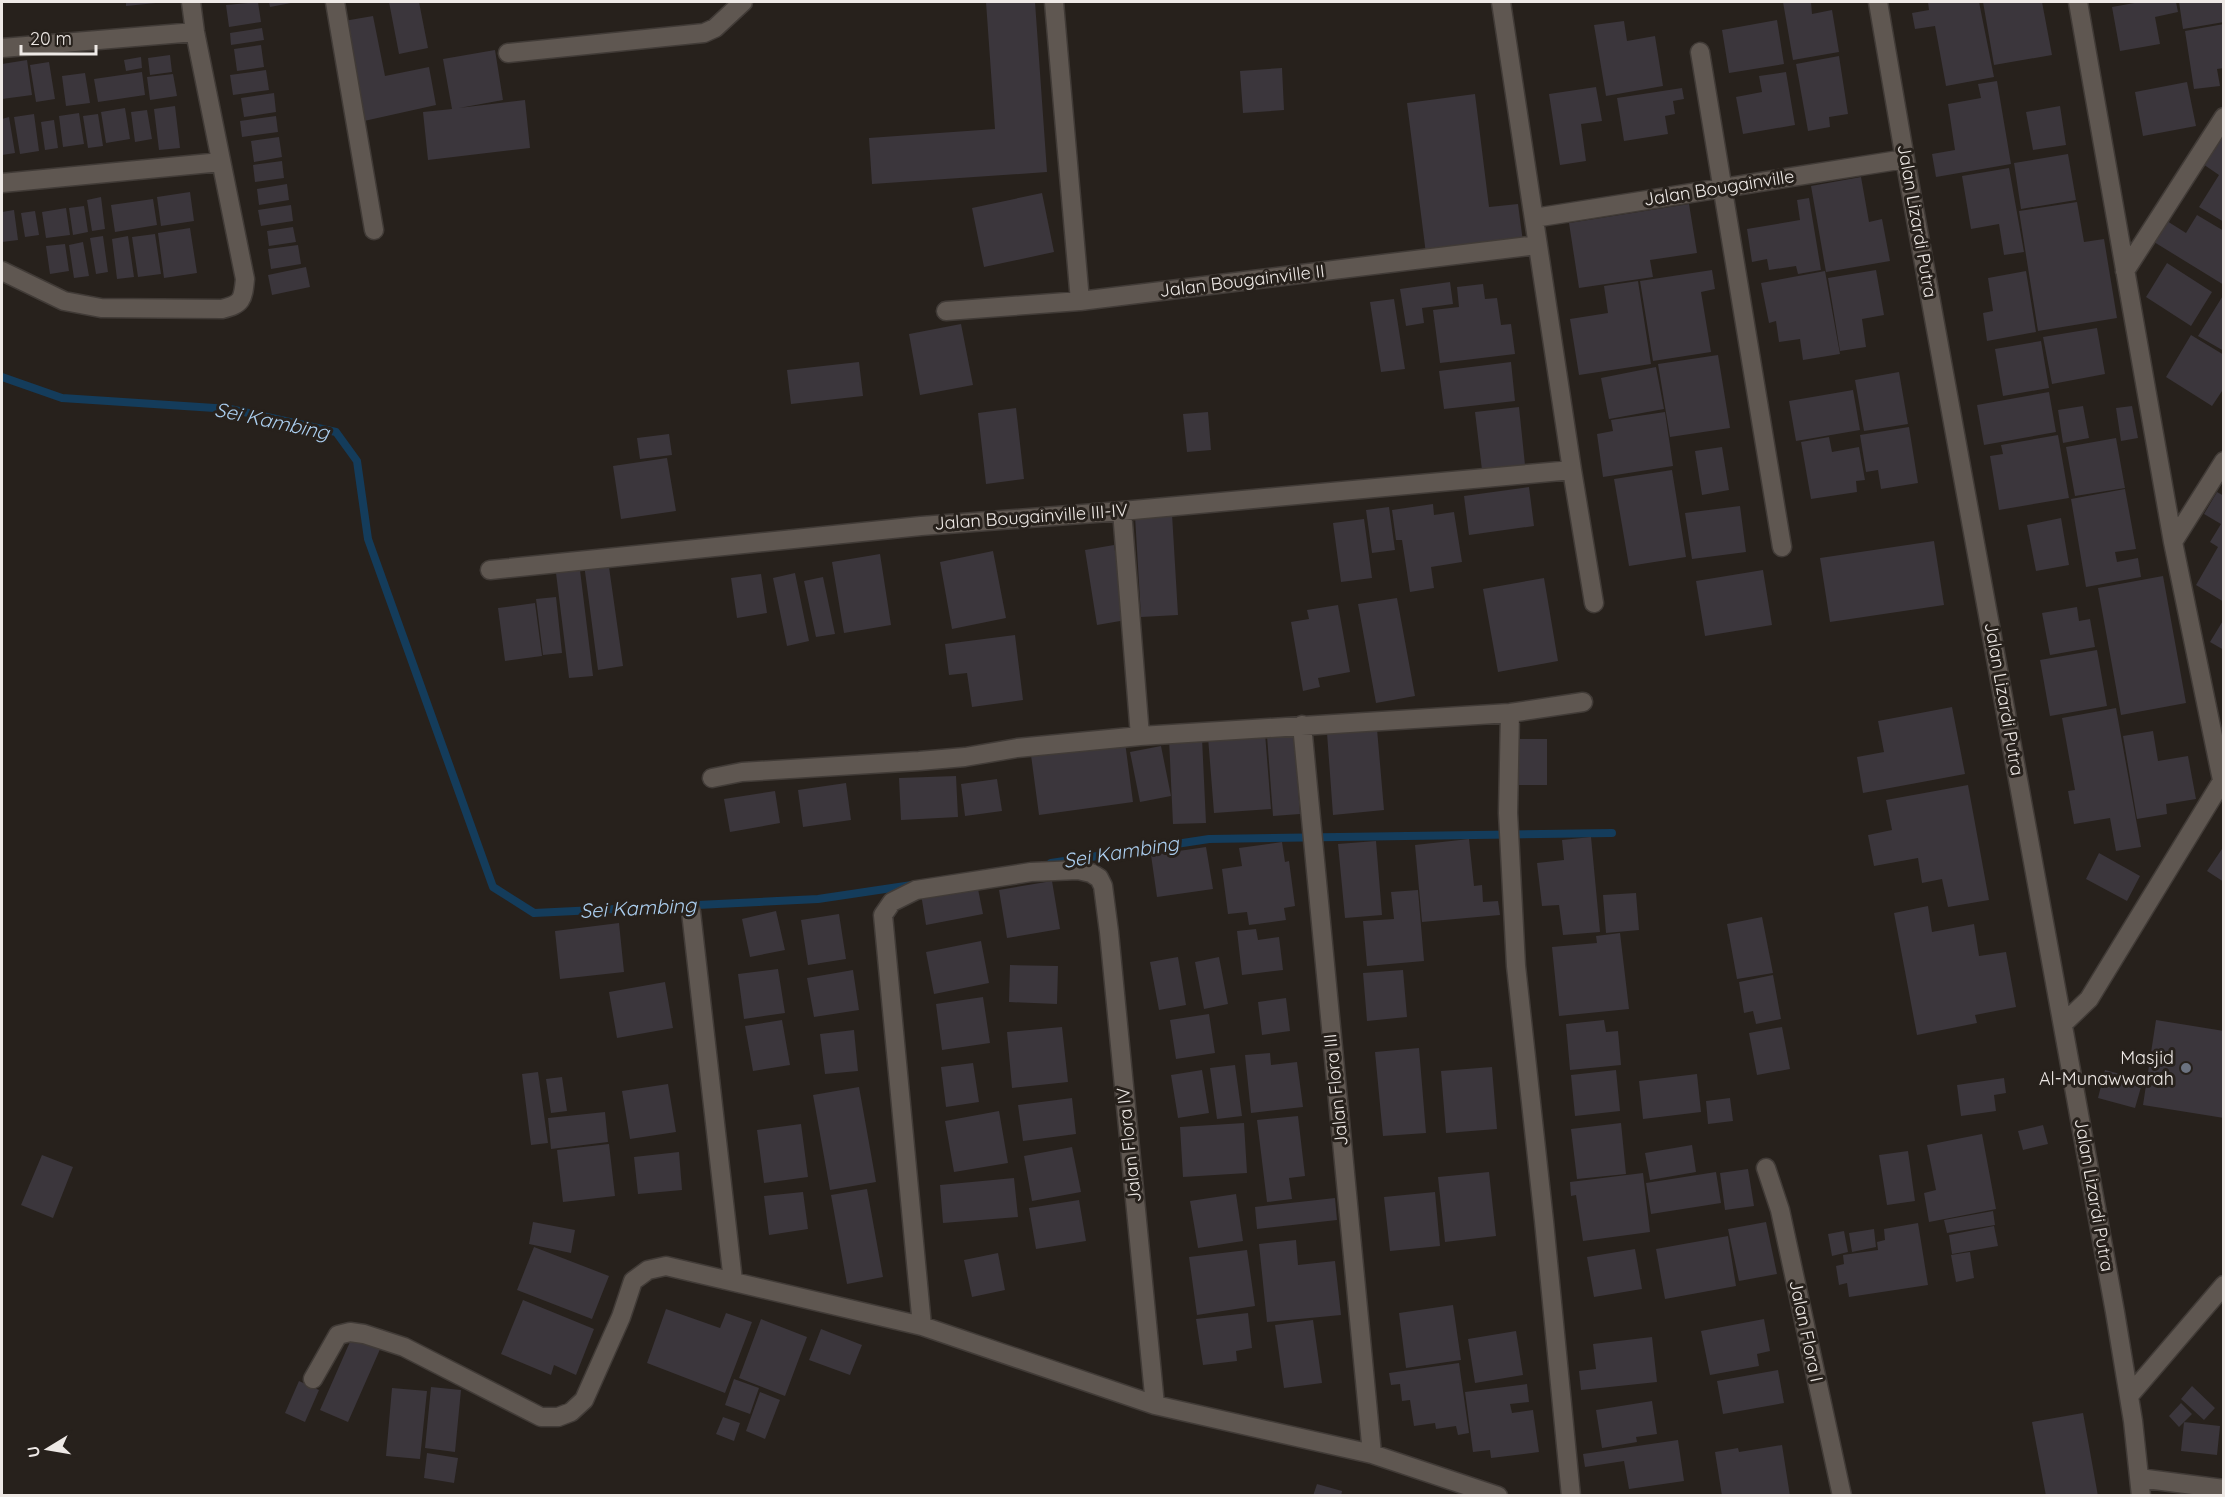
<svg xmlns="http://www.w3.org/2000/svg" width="2225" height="1497" viewBox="0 0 2225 1497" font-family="Quicksand,sans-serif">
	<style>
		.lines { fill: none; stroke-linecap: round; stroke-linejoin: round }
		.stream { stroke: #143c5b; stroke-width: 8 }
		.building { fill: #3b363c }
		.minor-casing { stroke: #413b37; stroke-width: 21 }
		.minor { stroke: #5f5751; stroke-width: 18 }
		.worship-dot { fill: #6b7280; stroke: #27211c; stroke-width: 2 }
		.labels { text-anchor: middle; stroke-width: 6; stroke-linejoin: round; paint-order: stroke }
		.street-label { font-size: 18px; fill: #eee9e6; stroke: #27211c }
		.poi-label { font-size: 18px; fill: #eee9e6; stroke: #27211c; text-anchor: end }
		.water-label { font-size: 20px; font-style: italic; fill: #abceef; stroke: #27211c }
	</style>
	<rect width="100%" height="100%" fill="#27211c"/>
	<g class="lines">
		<!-- stream -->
		<path class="stream" d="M2,377l60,21 168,11 106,23 21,29 11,78 125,348 41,26 284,-14 94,-14
			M1051,863l158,-24 403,-6"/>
	</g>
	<!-- building -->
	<path class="building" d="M126,2h30v1l-30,3z
		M258,2l3,20 -32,5 -3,-22z
		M269,2h22v1l-21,4z
		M389,2h30l9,46 -29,6z
		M986,2h49l12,170 -175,12 -3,-46 126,-9z
		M1783,2h28l1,12 20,-4 7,42 -46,8z
		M1928,2h51l15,75 -48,9 -11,-60 -20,3 -3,-16 17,-3z
		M1983,2h59l10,53 -58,10z
		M2140,2h36l2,10 -23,5 5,27 -40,7 -8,-44z
		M2179,2h45v20l-41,7z
		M373,16l12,60 44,-9 7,38 -72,16 -20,-100z
		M1777,20l7,44 -55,9 -7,-43z
		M1624,21l3,20 28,-5 8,50 -57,10 -12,-71z
		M2224,24v44l-7,1 3,17 -26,3 -9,-58z
		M262,28l2,12 -33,5 -1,-12z
		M261,45l3,22 -27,4 -3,-22z
		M495,50l8,50 -44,8 66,-8 5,48 -102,12 -5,-48 29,-3 -9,-50z
		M170,55l2,17 -22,3 -2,-17z
		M1839,56l9,58 -19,3 1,10 -22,4 -12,-67z
		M141,57l1,11 -16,3 -2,-11z
		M27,60l5,35 -30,4v-35z
		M49,62l6,37 -19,3 -6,-37z
		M1282,68l2,42 -41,3 -3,-42z
		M266,70l3,20 -36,5 -3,-20z
		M142,72l3,23 -47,7 -4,-23z
		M1786,72l9,53 -52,9 -7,-37 26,-5 -3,-16z
		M85,73l5,30 -24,3 -4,-30z
		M173,74l4,22 -27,4 -3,-23z
		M1997,81l14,83 -75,13 -4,-23 23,-4 -7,-46 33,-6 -3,-14z
		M2187,82l9,44 -53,10 -8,-44z
		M1596,87l6,34 -21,3 5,37 -26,4 -11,-71z
		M1682,88l2,11 -11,2 2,13 -10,2 3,18 -44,7 -7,-43z
		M274,93l2,19 -32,5 -3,-19z
		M1475,94l14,113 29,-3 5,38 -97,12 -19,-151z
		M175,106l5,42 -21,2 -5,-41z
		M2060,106l6,39 -33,5 -7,-38z
		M125,108l5,31 -24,4 -5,-31z
		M147,110l5,29 -17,3 -4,-30z
		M79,113l5,31 -21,3 -4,-31z
		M34,114l5,37 -19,3 -6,-37z
		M98,114l5,32 -15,2 -5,-32z
		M276,116l2,16 -36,5 -2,-16z
		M9,117l6,36 -13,2v-36z
		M54,120l4,28 -13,2 -4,-28z
		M2224,124v98l-25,-15 20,-32 -19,-13z
		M279,137l3,20 -28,5 -3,-21z
		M2068,154l8,46 -55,9 -7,-46z
		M282,161l2,17 -29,4 -2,-17z
		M2009,168l15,84 -20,3 -5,-31 -28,5 -9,-53z
		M1861,177l8,45 13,-3 8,42 -64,11 -15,-86z
		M287,184l2,16 -30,5 -2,-16z
		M190,192l4,29 -33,5 -4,-29z
		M1042,193l12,59 -70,15 -12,-59z
		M101,197l4,32 -13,2 -5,-31z
		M1809,198l12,72 -23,4 -2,-8 -27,4 -2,-11 -15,3 -5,-33 53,-9 -3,-20z
		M153,199l4,26 -42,7 -4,-27z
		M2077,202l7,40 20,-3 13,79 -79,13 -19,-120z
		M1689,204l8,49 -47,7 3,17 -74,11 -10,-65z
		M291,205l2,16 -32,5 -3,-16z
		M84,206l4,26 -15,3 -4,-27z
		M66,208l4,27 -24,3 -4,-26z
		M14,210l4,30 -16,2v-30z
		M35,211l4,24 -14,2 -4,-24z
		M2197,215l27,16v54l-70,-43 13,-21 19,12z
		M293,227l3,15 -27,4 -2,-15z
		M190,228l7,45 -33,5 -6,-45z
		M155,234l6,40 -23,3 -6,-40z
		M103,236l5,36 -12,2 -6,-36z
		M128,236l6,41 -17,2 -5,-40z
		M83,242l6,34 -15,2 -5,-33z
		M65,244l4,27 -19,3 -4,-28z
		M298,245l3,19 -30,5 -3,-20z
		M2167,263l45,29 -21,34 -45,-29z
		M306,267l4,20 -38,8 -4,-20z
		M1712,270l3,19 -14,3 10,60 -58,9 -13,-80z
		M1876,270l8,45 -22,4 4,28 -26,4 -12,-73z
		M1825,271l15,83 -37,6 -3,-21 -21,3 -3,-21 -7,2 -8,-40z
		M2026,271l10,61 -49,9 -4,-28 10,-2 -5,-33z
		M1638,281l13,83 -72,11 -9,-56 38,-6 -4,-27z
		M1450,282l3,22 -31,4 2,15 -18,3 -6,-37z
		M1483,284l2,15 12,-1 4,27 10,-1 4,30 -75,9 -7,-53 26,-3 -2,-20z
		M2224,294v57l-26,-15z
		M1394,299l11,70 -24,3 -11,-70z
		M961,324l12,61 -53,10 -11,-61z
		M2097,328l8,46 -53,10 -9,-47z
		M2191,335l33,20v33l-12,18 -46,-29z
		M2041,341l8,47 -46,8 -8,-47z
		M1718,355l12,73 -60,9 -12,-73z
		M859,362l4,34 -72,8 -4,-34z
		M1511,362l4,39 -71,8 -5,-38z
		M1656,367l8,42 -55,10 -8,-41z
		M1899,372l9,52 -44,7 -9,-51z
		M1853,390l7,40 -64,11 -7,-40z
		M2049,392l7,40 -72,13 -7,-40z
		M2083,406l6,32 -26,5 -5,-33z
		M2132,406l6,32 -17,3 -5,-33z
		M1519,407l6,58 -43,5 -7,-58z
		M1016,408l8,71 -38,5 -8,-71z
		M1208,412l3,38 -24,2 -4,-38z
		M1665,412l8,54 -70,11 -6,-43 16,-3 -2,-11z
		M1909,427l9,56 -37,6 -3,-19 -12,2 -6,-37z
		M669,434l3,21 -32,4 -3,-21z
		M2058,435l11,63 -70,12 -9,-54 13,-2 -2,-9z
		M1829,437l3,15 27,-5 6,33 -9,1 1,11 -46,7 -10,-57z
		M2116,438l9,50 -50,8 -9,-49z
		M1722,447l7,43 -27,5 -7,-44z
		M667,458l9,53 -55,8 -8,-53z
		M1672,470l14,87 -57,9 -15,-87z
		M1529,487l5,39 -65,9 -5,-39z
		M2125,489l11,60 -21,3 2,10 21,-4 3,19 -55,10 -15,-88z
		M2217,492l7,4v106l-28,-17 22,-38 -8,-5 11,-18 -17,-10z
		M1433,504l1,11 20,-3 8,50 -31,5 3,21 -24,4 -8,-52h-6l-4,-30z
		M1740,506l6,46 -54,7 -7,-46z
		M1389,507l6,43 -23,3 -6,-43z
		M1172,514l6,101 -37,2 -6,-101z
		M2061,518l8,47 -33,6 -9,-46z
		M1364,519l8,59 -31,4 -8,-59z
		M1934,541l10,64 -114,17 -10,-64z
		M1114,545l12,75 -29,5 -12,-75z
		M993,551l13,67 -54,11 -12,-67z
		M880,554l11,71 -47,8 -12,-71z
		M608,560l15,106 -25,4 -14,-106z
		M579,562l14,114 -24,2 -14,-113z
		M1763,570l9,55 -67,11 -9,-55z
		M795,573l14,68 -22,5 -14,-68z
		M761,574l6,39 -30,5 -6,-40z
		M2163,576l23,127 -65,12 -23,-127z
		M823,577l12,57 -19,3 -12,-56z
		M1544,578l14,83 -60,11 -15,-83z
		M556,597l6,56 -19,2 -7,-56z
		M1397,598l18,98 -39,7 -18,-99z
		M535,603l7,53 -37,5 -7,-53z
		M1338,605l12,67 -32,6 2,9 -17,4 -12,-69 18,-3 -2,-9z
		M2077,607l2,14 11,-2 5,28 -45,8 -8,-42z
		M2224,619v31l-14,-8z
		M1015,635l8,65 -51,7 -5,-34 -18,2 -4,-31z
		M2097,650l10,56 -57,10 -10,-56z
		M1952,707l13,67 -102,19 -6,-36 27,-5 -6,-31z
		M2116,708l25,139 -25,4 -6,-33 -36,6 -6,-33 7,-1 -13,-72z
		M1377,729l7,81 -51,5 -6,-82z
		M2153,731l5,30 30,-5 8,43 -30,5 1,10 -30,5 -14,-83z
		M1265,733l6,76 -57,4 -6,-76z
		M1294,734l6,80 -27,2 -6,-80z
		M1202,738l4,85 -33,1 -4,-85z
		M1518,739h29v46h-29z
		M1125,742l8,60 -94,13 -8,-60z
		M1161,746l10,50 -31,6 -10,-50z
		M956,776l2,41 -57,3 -2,-42z
		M997,779l5,32 -37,5 -4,-32z
		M846,783l5,37 -48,7 -5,-37z
		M1968,785l21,115 -41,7 -6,-28 -20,4 -4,-25 -44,8 -6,-31 24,-5 -6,-30z
		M775,791l5,32 -50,9 -6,-33z
		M1591,837l9,95 -37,3 -4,-30 -17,1 -5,-43 27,-3 -2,-20z
		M1469,839l5,47 8,-1 1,17 15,-1 2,14 -78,7 -7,-77z
		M1376,841l6,74 -37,3 -7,-74z
		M1282,842l3,20 4,-1 6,45 -11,2 2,12 -37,5 -2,-13 -19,2 -6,-45 20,-3 -3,-18z
		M2224,846v36l-17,-11z
		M1206,847l7,42 -56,8 -6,-42z
		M2099,853l41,23 -13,25 -41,-22z
		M1052,881l8,48 -53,9 -8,-48z
		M977,884l6,30 -57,11 -5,-31z
		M1418,890l6,71 -57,5 -4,-45 31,-2 -3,-27z
		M1636,893l3,37 -33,3 -3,-38z
		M1928,906l4,26 42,-8 5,32 27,-4 10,55 -41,8 2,8 -60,12 -23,-122z
		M776,911l9,39 -35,7 -8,-38z
		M839,914l7,45 -38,6 -7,-45z
		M1762,917l11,56 -36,6 -10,-55z
		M619,923l5,49 -64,7 -5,-48z
		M1256,929l2,11 21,-3 4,33 -41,5 -5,-44z
		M1620,933l9,76 -70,7 -7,-69 45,-4 -1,-7z
		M981,941l8,42 -55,11 -8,-42z
		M1178,957l8,48 -27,5 -9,-48z
		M1219,957l9,47 -24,5 -9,-47z
		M1010,965l48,1 -1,38 -48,-2z
		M778,969l7,44 -41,6 -6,-45z
		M853,970l6,40 -45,7 -7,-39z
		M1403,970l4,47 -40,4 -4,-48z
		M1773,975l8,44 -25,5 -3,-13 -9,2 -5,-31z
		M665,982l8,46 -56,10 -8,-46z
		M983,997l7,46 -48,7 -6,-46z
		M1286,998l4,33 -28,4 -4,-33z
		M1209,1014l6,39 -39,6 -6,-39z
		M782,1020l8,45 -37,6 -8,-45z
		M1604,1020l2,12 12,-1 3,34 -51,5 -4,-46z
		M2156,1020l68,11v87l-81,-13z
		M1062,1027l6,55 -56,6 -5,-56z
		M1782,1027l8,42 -33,6 -8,-42z
		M854,1030l4,41 -33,3 -5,-40z
		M1419,1048l7,85 -43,3 -8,-84z
		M1270,1053l1,12 26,-3 6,45 -52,6 -6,-58z
		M973,1063l6,39 -33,5 -5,-40z
		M1235,1065l7,51 -25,3 -7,-51z
		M1492,1067l5,62 -51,4 -5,-62z
		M1202,1070l7,43 -31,5 -7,-43z
		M1616,1070l4,41 -45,5 -4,-41z
		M2105,1070l38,10 -8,28 -37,-10z
		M538,1072l10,71 -17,2 -9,-71z
		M1697,1074l4,38 -58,7 -4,-38z
		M562,1077l5,34 -16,2 -5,-34z
		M2004,1078l2,15 -12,2 2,16 -35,5 -4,-31z
		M668,1084l8,48 -46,7 -8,-48z
		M859,1087l17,95 -46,8 -17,-95z
		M1072,1098l4,36 -53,7 -5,-36z
		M1730,1098l3,23 -25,3 -2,-23z
		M999,1111l9,52 -54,9 -9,-51z
		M605,1112l3,30 -57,7 -3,-31z
		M1298,1116l7,60 -16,2 3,21 -25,3 -10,-82z
		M1244,1123l3,50 -64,4 -3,-50z
		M1621,1123l5,51 -49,5 -6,-50z
		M801,1124l7,53 -44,6 -7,-53z
		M2043,1125l5,19 -25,6 -5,-19z
		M1982,1134l14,75 -67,13 -5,-29 12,-3 -9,-45z
		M609,1144l6,52 -52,6 -6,-52z
		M1692,1145l4,27 -46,8 -5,-27z
		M1072,1147l9,45 -49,9 -8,-45z
		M1908,1151l7,50 -28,4 -8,-50z
		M679,1152l3,38 -44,4 -4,-37z
		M42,1155l31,12 -20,51 -32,-13z
		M1748,1169l6,37 -29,4 -5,-37z
		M1489,1172l7,64 -51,6 -7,-65z
		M1716,1172l5,31 -70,11 -5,-31z
		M1643,1173l7,59 -67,9 -7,-46 -5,1 -1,-14z
		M1014,1178l4,39 -75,6 -3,-38z
		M867,1189l16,88 -36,7 -16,-89z
		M803,1192l5,37 -39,6 -5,-39z
		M1435,1192l5,54 -50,5 -6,-54z
		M1236,1194l7,47 -45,7 -8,-47z
		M1335,1198l2,22 -80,9 -2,-22z
		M1079,1200l7,41 -50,8 -7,-41z
		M1993,1211l2,14 -48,8 -3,-13z
		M533,1222l42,8 -4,23 -42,-9z
		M1766,1222l11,52 -38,7 -11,-52z
		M1918,1223l10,62 -79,12 -2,-14 -8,2 -3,-19 8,-2 -1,-9 35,-5 -1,-8 8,-2 -1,-11z
		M1994,1226l4,20 -46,8 -3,-19z
		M1874,1229l2,18 -24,5 -3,-19z
		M1844,1231l4,21 -16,4 -4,-22z
		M1728,1236l8,50 -71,13 -9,-50z
		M1296,1240l2,25 37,-4 6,54 -74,7 -8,-78z
		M534,1247l75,29 -17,43 -75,-29z
		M1635,1249l7,40 -48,8 -7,-40z
		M1247,1250l8,56 -58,9 -8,-58z
		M1970,1252l4,26 -18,4 -5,-27z
		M998,1253l7,37 -33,7 -8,-37z
		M523,1300l71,29 -18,46 -22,-10 -3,10 -50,-21z
		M1453,1305l8,55 -55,8 -7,-55z
		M666,1309l54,19 6,-15 26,9 -27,71 -78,-30z
		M1248,1313l4,35 -16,3 1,10 -34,4 -7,-46z
		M761,1319l46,18 -22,59 -46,-18z
		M1764,1319l6,32 -13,3 2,12 -49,9 -9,-44z
		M1313,1320l9,63 -38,5 -9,-63z
		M821,1329l41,16 -12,30 -41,-15z
		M1516,1331l7,44 -48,8 -7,-44z
		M353,1335l28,12 -33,75 -28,-12z
		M1652,1337l5,45 -76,8 -2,-19 17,-2 -3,-25z
		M1459,1363l10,70 -11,2 -2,-9 -20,3 -1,-6 -21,3 -4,-26 -8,1 -2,-17 -9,1 -2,-12z
		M1778,1370l6,33 -61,11 -6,-33z
		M734,1379l25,9 -9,26 -25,-9z
		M299,1381l20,9 -14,32 -20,-9z
		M1527,1384l2,18 -19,2 2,9 21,-3 6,42 -48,6 -1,-8 -17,2 -8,-60z
		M2192,1386l23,22 -11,12 -23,-21z
		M431,1387l30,3 -6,62 -30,-4z
		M392,1388l35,3 -7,68 -34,-3z
		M760,1392l20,8 -15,39 -19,-8z
		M1652,1401l5,33 -21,3 1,5 -35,6 -6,-38z
		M2181,1403l11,11 -13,13 -10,-11z
		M2083,1413l15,83h-52l-14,-74z
		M723,1417l17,6 -6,18 -18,-7z
		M2184,1422l36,4 -3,29 -36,-4z
		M1678,1440l6,41 -55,8 -5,-28 -39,6 -2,-13z
		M1782,1445l8,51h-68l-7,-44 23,-4 1,4z
		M427,1453l31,5 -4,25 -30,-5z
		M1317,1484l25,7 -1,5h-28z"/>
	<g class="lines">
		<!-- minor casing -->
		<g class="minor-casing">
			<path id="minor" d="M335,2l39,228
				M1054,2l26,299
				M1501,2l71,468 22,133
				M1878,2l27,157 210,1153 18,109 8,75
				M2078,2l95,540 49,238
				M2,48l193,-16
				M1700,52l82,495
				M508,53l196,-20 11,-5 28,-26
				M2,183l219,-21
				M1534,218l371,-59
				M2,271l62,30 37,7 121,1c20,-5 21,-9 23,-30l-50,-247 -4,-30
				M2125,271l99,-154
				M946,311l134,-10 457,-56
				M1122,511l18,225
				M2173,542l51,-81
				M490,570l431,-44 201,-15 450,-41
				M1510,713l-2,100 8,153 28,255 27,275
				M1302,725l70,729
				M712,778l30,-6 177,-11 46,-4 52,-9 123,-12 370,-23 73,-11
				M691,912l42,369
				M2063,1024l26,-25 135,-221
				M1766,1168l14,42 62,286
				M922,1326l-39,-411 9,-13 24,-12 115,-18 47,-2 13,3 8,5 4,8 6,46 46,473
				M313,1379l25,-44 12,-3 14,2 40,13 137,70h17l13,-5 13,-12 37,-83 12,-36 15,-11 18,-4 256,60 233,79 217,49 126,42
				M2129,1396l95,-111
				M2139,1478l85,11"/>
		</g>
		<!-- minor -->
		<use href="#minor" class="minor"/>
	</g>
	<!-- markers -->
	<circle class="worship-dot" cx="2186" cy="1068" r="6"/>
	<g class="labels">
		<!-- street labels -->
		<g class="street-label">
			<text transform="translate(1719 188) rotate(-9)" y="6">Jalan Bougainville</text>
			<text transform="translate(1917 221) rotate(80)" y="6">Jalan Lizardi Putra</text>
			<text transform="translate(1242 281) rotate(-7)" y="6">Jalan Bougainville II</text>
			<text transform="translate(1031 517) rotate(-4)" y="6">Jalan Bougainville III-IV</text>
			<text transform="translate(2004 699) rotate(80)" y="6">Jalan Lizardi Putra</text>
			<text transform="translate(1336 1090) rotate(-96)" y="6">Jalan Flora III</text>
			<text transform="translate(1129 1145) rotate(-96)" y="6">Jalan Flora IV</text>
			<text transform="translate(2094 1195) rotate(80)" y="6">Jalan Lizardi Putra</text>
			<text transform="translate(1806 1331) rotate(78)" y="6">Jalan Flora I</text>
		</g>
		<!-- poi labels -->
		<g class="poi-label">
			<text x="2174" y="1064">Masjid<tspan x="2174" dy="21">Al-Munawwarah</tspan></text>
		</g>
		<!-- water labels -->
		<g class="water-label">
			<text transform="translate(272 421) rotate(12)" y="7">Sei Kambing</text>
			<text transform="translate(1121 852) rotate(-9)" y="7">Sei Kambing</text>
			<text transform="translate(638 908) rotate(-3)" y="7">Sei Kambing</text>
		</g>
	</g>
	<!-- border -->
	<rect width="2225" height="1497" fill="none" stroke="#eee9e6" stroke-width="6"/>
	<!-- north arrow -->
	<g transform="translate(48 1449) rotate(259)" stroke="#27211c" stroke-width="4.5" paint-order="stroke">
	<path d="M0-4.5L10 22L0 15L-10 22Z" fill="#eee9e6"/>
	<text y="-9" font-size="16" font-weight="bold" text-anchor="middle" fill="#eee9e6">U</text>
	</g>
	<!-- scale -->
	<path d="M21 45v9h75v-9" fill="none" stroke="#eee9e6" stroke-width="3"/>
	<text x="30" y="45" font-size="18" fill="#eee9e6" stroke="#27211c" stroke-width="4.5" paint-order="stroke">20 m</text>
</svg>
